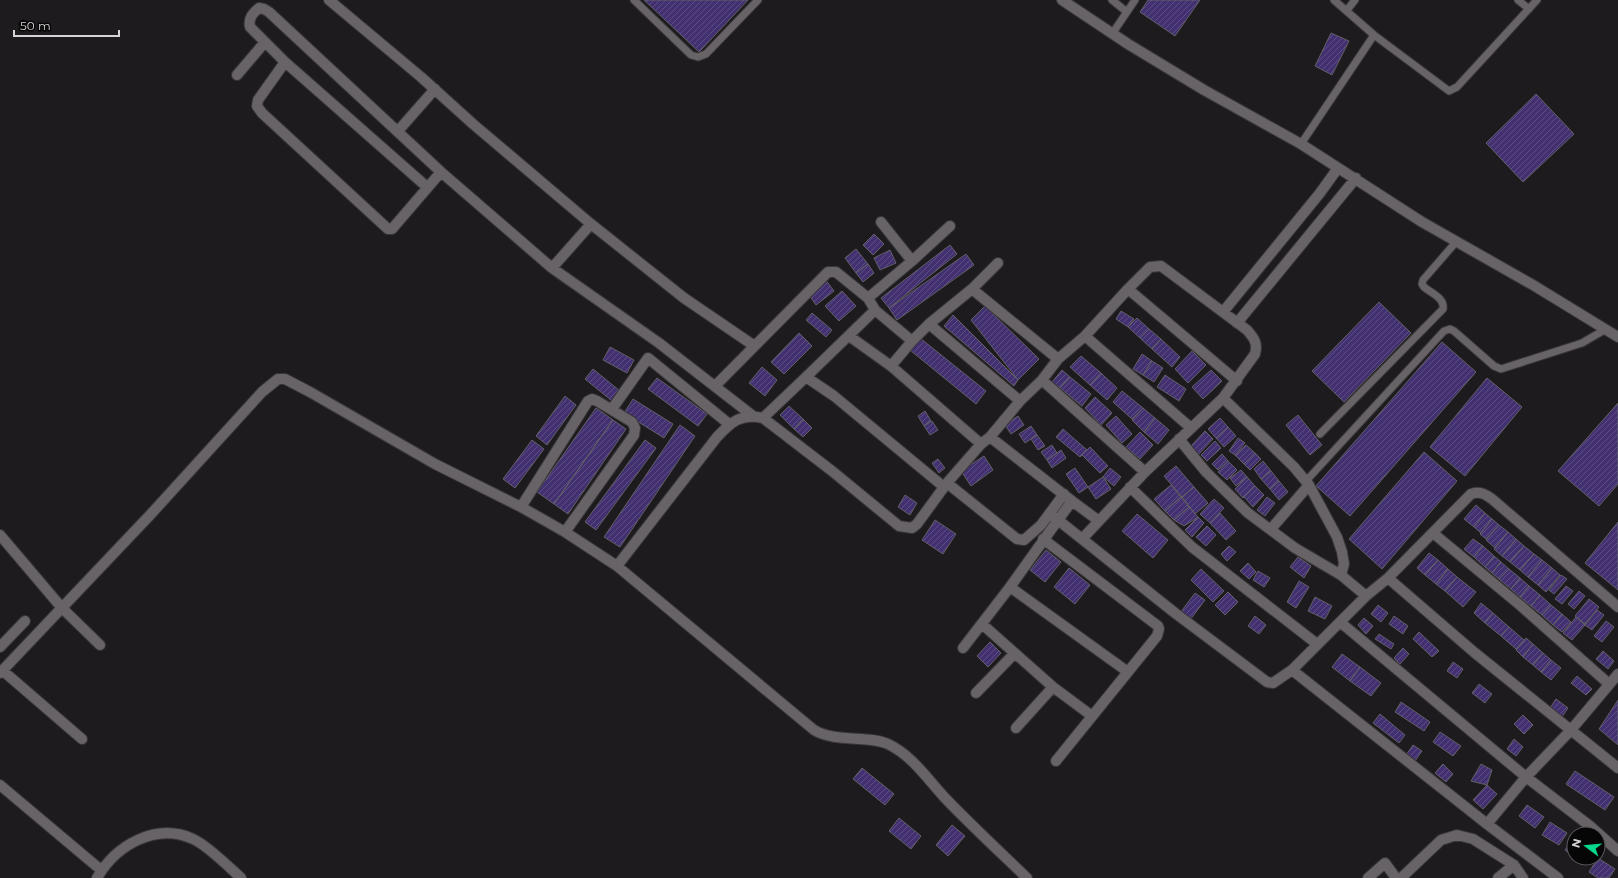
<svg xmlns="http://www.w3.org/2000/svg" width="1618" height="878" viewBox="0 0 1618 878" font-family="Montserrat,sans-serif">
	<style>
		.building { fill: url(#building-hatch); stroke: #616065 }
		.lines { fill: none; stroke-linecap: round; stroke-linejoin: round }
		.lane-casing { stroke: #393739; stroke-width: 9 }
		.street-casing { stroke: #393739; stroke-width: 12 }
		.lane { stroke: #676367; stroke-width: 7 }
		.street { stroke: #676367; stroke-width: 10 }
	</style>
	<defs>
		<pattern id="building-hatch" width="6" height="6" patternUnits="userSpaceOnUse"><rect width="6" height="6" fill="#423070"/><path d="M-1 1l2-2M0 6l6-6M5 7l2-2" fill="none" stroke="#5d4d84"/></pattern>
	</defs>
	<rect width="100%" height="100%" fill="#1e1b1e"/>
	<!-- building -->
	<path class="building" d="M644,0h104l-49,52z
		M1148,0h52l-25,36 -35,-24z
		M1331,33l18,8 -17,34 -17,-9z
		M1536,94l38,40 -51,48 -37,-39z
		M874,234l10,10 -11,11 -10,-10z
		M950,245l7,9 -68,54 -8,-10z
		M856,249l12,15 -12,9 -11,-15z
		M890,250l6,13 -16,7 -6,-12z
		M966,254l8,11 -77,55 -8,-12z
		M868,264l6,9 -11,9 -7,-9z
		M825,279l9,12 -18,14 -9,-13z
		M842,291l14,15 -17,15 -14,-15z
		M1379,302l32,31 -67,69 -32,-31z
		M985,306l54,53 -21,21 -47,-60z
		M1121,311l13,8 -6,8 -12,-8z
		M812,313l20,17 -6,7 -20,-17z
		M953,315l65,65 -4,6 -70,-60z
		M1137,318l12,11 -9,9 -12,-11z
		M1149,329l12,10 -9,10 -12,-11z
		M799,333l13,13 -28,28 -13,-12z
		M920,338l66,53 -10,13 -66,-54z
		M1161,339l19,18 -8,10 -20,-18z
		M1442,342l34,30 -126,144 -34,-30z
		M610,347l24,13 -7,13 -24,-13z
		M1192,351l14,14 -18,18 -13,-14z
		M1142,354l10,7 -9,14 -10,-6z
		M1081,356l20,17 -11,12 -20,-18z
		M1152,361l11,7 -9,14 -11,-7z
		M762,367l15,13 -12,16 -16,-13z
		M593,369l27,22 -8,10 -27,-22z
		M1062,370l8,7 -10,11 -8,-6z
		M1211,370l11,11 -19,18 -11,-12z
		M1101,373l16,15 -10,12 -17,-15z
		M1165,375l21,14 -7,12 -22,-14z
		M1070,377l21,17 -9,12 -22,-18z
		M657,378l50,36 -9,12 -50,-37z
		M1487,378l35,29 -57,69 -35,-29z
		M1122,391l21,17 -11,11 -19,-17z
		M565,396l11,9 -29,40 -11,-9z
		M1095,397l17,16 -11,12 -16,-17z
		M633,399l40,25 -9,14 -40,-25z
		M1618,403v81l-19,22 -41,-35z
		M789,406l14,13 -9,10 -14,-14z
		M596,408l17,12 -59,84 -17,-12z
		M1143,408l12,10 -11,14 -12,-12z
		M925,411l6,10 -7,5 -6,-10z
		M1298,415l24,30 -12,10 -24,-30z
		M1018,416l6,9 -13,9 -6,-9z
		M1116,416l16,18 -10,9 -16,-18z
		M1155,418l14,12 -11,14 -14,-12z
		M1220,418l8,9 -12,11 -8,-9z
		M803,419l9,9 -9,9 -9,-8z
		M613,420l13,9 -58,85 -14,-10z
		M932,421l6,9 -8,5 -6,-9z
		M680,425l15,11 -75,111 -16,-10z
		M1031,426l6,9 -12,8 -6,-9z
		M1228,427l8,9 -12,11 -8,-9z
		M1063,429l24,21 -7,7 -24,-20z
		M1205,431l8,8 -15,16 -8,-8z
		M1140,432l13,13 -13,14 -14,-12z
		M1037,435l8,11 -7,4 -7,-11z
		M1238,438l7,5 -10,12 -6,-4z
		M532,440l12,9 -29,39 -12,-9z
		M645,440l11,8 -60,82 -11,-8z
		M1215,441l6,7 -14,13 -6,-6z
		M1052,445l5,8 -10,7 -6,-8z
		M1246,445l9,8 -11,11 -9,-9z
		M1090,447l18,19 -8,7 -18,-18z
		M1061,450l5,8 -14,10 -5,-8z
		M1424,452l33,29 -75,88 -33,-30z
		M1255,453l6,6 -11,11 -6,-6z
		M1222,454l6,7 -10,9 -6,-6z
		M984,456l9,14 -22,16 -10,-15z
		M938,459l7,9 -6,5 -7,-10z
		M1228,461l9,9 -10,10 -9,-8z
		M1263,461l8,10 -10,8 -7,-10z
		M1176,466l18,21 -12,10 -18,-21z
		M1075,468l13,19 -9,6 -13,-19z
		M1110,468l11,9 -7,9 -11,-9z
		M1241,470l6,7 -11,9 -6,-8z
		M1271,471l8,10 -9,8 -9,-10z
		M1103,477l8,12 -15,10 -8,-12z
		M1247,477l8,9 -12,12 -8,-9z
		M1279,481l9,11 -9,8 -9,-11z
		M1171,485l10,12 -16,14 -11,-12z
		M1255,486l9,9 -11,12 -9,-10z
		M1194,487l14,16 -13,11 -13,-17z
		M905,495l12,8 -7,12 -12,-8z
		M1181,497l8,10 -15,13 -9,-9z
		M1267,497l8,6 -10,13 -8,-6z
		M1214,499l10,9 -14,15 -10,-9z
		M1476,505l9,8 -11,14 -10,-8z
		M1189,507l9,10 -14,9 -10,-6z
		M1220,513l16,18 -10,9 -16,-17z
		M1485,513l7,6 -11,14 -7,-6z
		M1137,514l31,26 -15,18 -31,-27z
		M1198,517l6,6 -12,14 -7,-7z
		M1492,519l7,6 -13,14 -6,-5z
		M935,520l21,14 -13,20 -21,-14z
		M1618,522v68l-33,-27z
		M1499,525l9,7 -13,16 -9,-8z
		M1207,526l9,9 -10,11 -10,-9z
		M1508,532l8,7 -14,17 -8,-7z
		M1473,539l10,7 -9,11 -10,-8z
		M1516,539l8,7 -14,16 -8,-6z
		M1229,546l7,6 -9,9 -6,-7z
		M1483,546l11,10 -9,11 -11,-10z
		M1524,546l10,8 -14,16 -10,-8z
		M1046,550l15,12 -16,20 -15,-12z
		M1429,553l9,7 -13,15 -8,-7z
		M1534,554l8,6 -14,17 -8,-7z
		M1494,556l7,6 -9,11 -7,-6z
		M1298,557l13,9 -7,12 -14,-11z
		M1438,560l10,9 -12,15 -11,-9z
		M1542,560l10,8 -14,17 -10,-8z
		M1501,562l8,7 -10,10 -7,-6z
		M1248,563l8,9 -7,7 -9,-8z
		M1069,568l21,17 -15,19 -21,-17z
		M1552,568l8,7 -14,17 -8,-7z
		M1201,569l23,22 -11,11 -22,-22z
		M1448,569l9,8 -12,14 -9,-7z
		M1509,569l11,9 -9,11 -12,-10z
		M1258,571l12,7 -6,9 -11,-7z
		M1561,575l6,4 -13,15 -5,-4z
		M1457,577l19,15 -13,15 -18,-16z
		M1520,578l9,8 -9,11 -9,-8z
		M1299,581l10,6 -13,21 -9,-6z
		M1529,586l11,9 -9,11 -11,-9z
		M1566,586l7,5 -11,13 -7,-5z
		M1579,591l6,5 -11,13 -6,-5z
		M1228,592l10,10 -13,13 -10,-10z
		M1195,593l10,7 -15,20 -10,-7z
		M1540,595l11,10 -9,10 -11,-9z
		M1315,597l17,9 -7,13 -17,-8z
		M1589,599l10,8 -14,17 -10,-8z
		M1481,603l12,10 -8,10 -11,-10z
		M1378,605l10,8 -7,9 -10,-8z
		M1551,605l11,9 -9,11 -11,-10z
		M1597,610l7,5 -12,15 -7,-5z
		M1493,613l16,14 -8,9 -16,-13z
		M1562,614l9,8 -9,10 -9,-7z
		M1255,616l11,9 -7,9 -11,-8z
		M1394,616l14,10 -5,8 -14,-10z
		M1576,617l9,8 -13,15 -9,-7z
		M1364,618l9,8 -7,8 -8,-9z
		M1606,621l8,6 -12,15 -8,-6z
		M1509,627l15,13 -8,9 -15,-13z
		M1419,632l20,19 -7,6 -19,-18z
		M1379,634l15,10 -3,5 -16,-10z
		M1526,638l7,6 -10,13 -7,-7z
		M990,642l11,11 -13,14 -11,-11z
		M1533,644l10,9 -10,12 -10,-8z
		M1403,648l6,6 -9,10 -6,-6z
		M1603,651l11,10 -6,8 -12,-10z
		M1543,653l8,7 -10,12 -8,-7z
		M1342,654l18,13 -10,14 -18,-14z
		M1551,660l10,8 -10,12 -10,-8z
		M1453,662l10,7 -6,9 -10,-7z
		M1360,667l21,16 -10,13 -21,-15z
		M1577,676l15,13 -6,6 -15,-12z
		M1479,684l13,10 -7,9 -13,-10z
		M1556,699l12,9 -6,9 -12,-9z
		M1618,700v45l-19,-16z
		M1401,702l29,20 -6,9 -29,-19z
		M1380,714l25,21 -6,8 -26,-20z
		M1523,715l10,10 -9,9 -10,-10z
		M1440,732l21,14 -8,10 -20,-14z
		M1514,739l9,8 -7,9 -9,-7z
		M1413,745l9,6 -7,10 -9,-6z
		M1443,764l10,10 -7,8 -11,-9z
		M1481,764l11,6 -5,15 -16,-4z
		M862,768l32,26 -9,11 -32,-26z
		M1575,771l39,26 -9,13 -39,-26z
		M1487,785l10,9 -14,15 -10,-9z
		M1527,805l17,12 -9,11 -16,-12z
		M899,818l22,18 -10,13 -22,-18z
		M1550,822l17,11 -8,12 -17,-10z
		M952,825l13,11 -17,20 -12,-11z
		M1574,838v19l-9,-7z
		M1575,858h12l-4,6z
		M1598,858l17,11 -6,9h-11l-9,-6z"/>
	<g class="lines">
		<!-- lane casing -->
		<g class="lane-casing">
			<path id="lane" d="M634,0l57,55 7,2 8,-3 52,-54
				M1112,0l15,12
				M1334,0l40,35 75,56 8,-4 80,-87
				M1518,0l11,9
				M1347,10l8,-10
				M1112,34l23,-34
				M1301,144l73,-109
				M1320,434l123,-125c2,-11 -12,-16 -19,-22l-2,-3 1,-4 33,-38
				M1306,481l138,-150 6,-2 4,2 40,35 7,3 81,-26 24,-14"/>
		</g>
		<!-- street casing -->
		<g class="street-casing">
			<path id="street" d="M329,0l92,77 52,47 118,100 93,74 69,47
				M1062,0l66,44 76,46 97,54 121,78 111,63 85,52
				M285,62l-35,-35c-2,-9 3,-14 9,-19l5,1 5,3 172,160 111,96 107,75 94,73
				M237,75l28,-33
				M398,131l37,-42
				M427,187l-142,-125 -27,38 -1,6 5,7 126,116h4l49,-57
				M881,222l31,39
				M552,268l39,-44
				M972,289l86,70
				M1128,289l109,92
				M868,298l44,-37 38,-35
				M1223,312l97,-119 18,-25
				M1237,323l119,-145
				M929,324l91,77
				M849,336l42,30 90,78
				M1085,336l106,92
				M891,366l21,-25
				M806,377l28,19 110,91
				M1042,380l103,92
				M715,386l113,-114h8l32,26 7,12 37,31 17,-17 43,-35 26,-26
				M1223,398l71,69 15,18 28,52 5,15 2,12 -3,11
				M612,409l36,-51 81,66
				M763,418l43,-41 69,-67
				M990,437l82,64 -14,19 24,19
				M1179,439l27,33 42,41 47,35 46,27 25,21
				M947,483l70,56 7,1 17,-15 23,-31
				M1130,487l62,60 125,97
				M1072,501l27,20
				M521,507l67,-106 4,-2 5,2 35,21 3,6 -1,7 -69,97
				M1271,529l38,-44
				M1433,533l88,73 88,78
				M0,535l62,73 38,37
				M1043,539l115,87 1,3 -2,7 -101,125
				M617,566l100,-129c14,-15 24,-24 46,-19l69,53 67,55 13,2 5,-4 30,-41 34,-39 9,-7 30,-36 22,-21 16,-21 27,-23 43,-47 22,-22 11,-1 86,64c7,8 11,13 8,24l-32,44 -78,74 -63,67 93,74 92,69 6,1 19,-13 74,-74 22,-18 83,-84c9,-3 14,0 21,5l126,108
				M1388,578l87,75 143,115
				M1010,587l118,85
				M1340,622l186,155 64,49 28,25
				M982,624l71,63 39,29
				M0,647l25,-26
				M963,648l47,-61 48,-67 -9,-6
				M2,670l80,69
				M1292,670l195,154 71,54
				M0,673l151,-159 111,-122 16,-13h7l25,13 125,72 86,43 44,25 52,34 197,164c22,13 54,5 74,14 25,12 40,36 58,55 26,27 54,53 81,79
				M976,693l38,-39
				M1016,728l37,-41
				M0,785l101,85
				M1487,824l39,-47 45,-47 47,-56
				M97,878c19,-33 59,-56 96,-39 14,6 36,28 48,39
				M1368,878l17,-15 11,15
				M1401,878l40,-38 16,-5 16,4 41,26 9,13
				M1498,878l16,-13"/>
		</g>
		<!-- lane -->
		<use href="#lane" class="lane"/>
		<!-- street -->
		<use href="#street" class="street"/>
	</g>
	<!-- north arrow -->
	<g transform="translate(1586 846) rotate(286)"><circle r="19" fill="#070607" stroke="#5a585a"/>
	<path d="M0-3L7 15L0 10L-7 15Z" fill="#05d98b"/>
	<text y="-6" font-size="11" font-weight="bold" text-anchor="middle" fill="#d6d4d6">N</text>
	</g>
	<!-- scale -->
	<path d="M14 30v6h105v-6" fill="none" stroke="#d6d4d6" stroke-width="2"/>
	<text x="20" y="30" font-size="12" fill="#d6d4d6" stroke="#070607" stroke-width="3" paint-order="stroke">50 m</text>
</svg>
